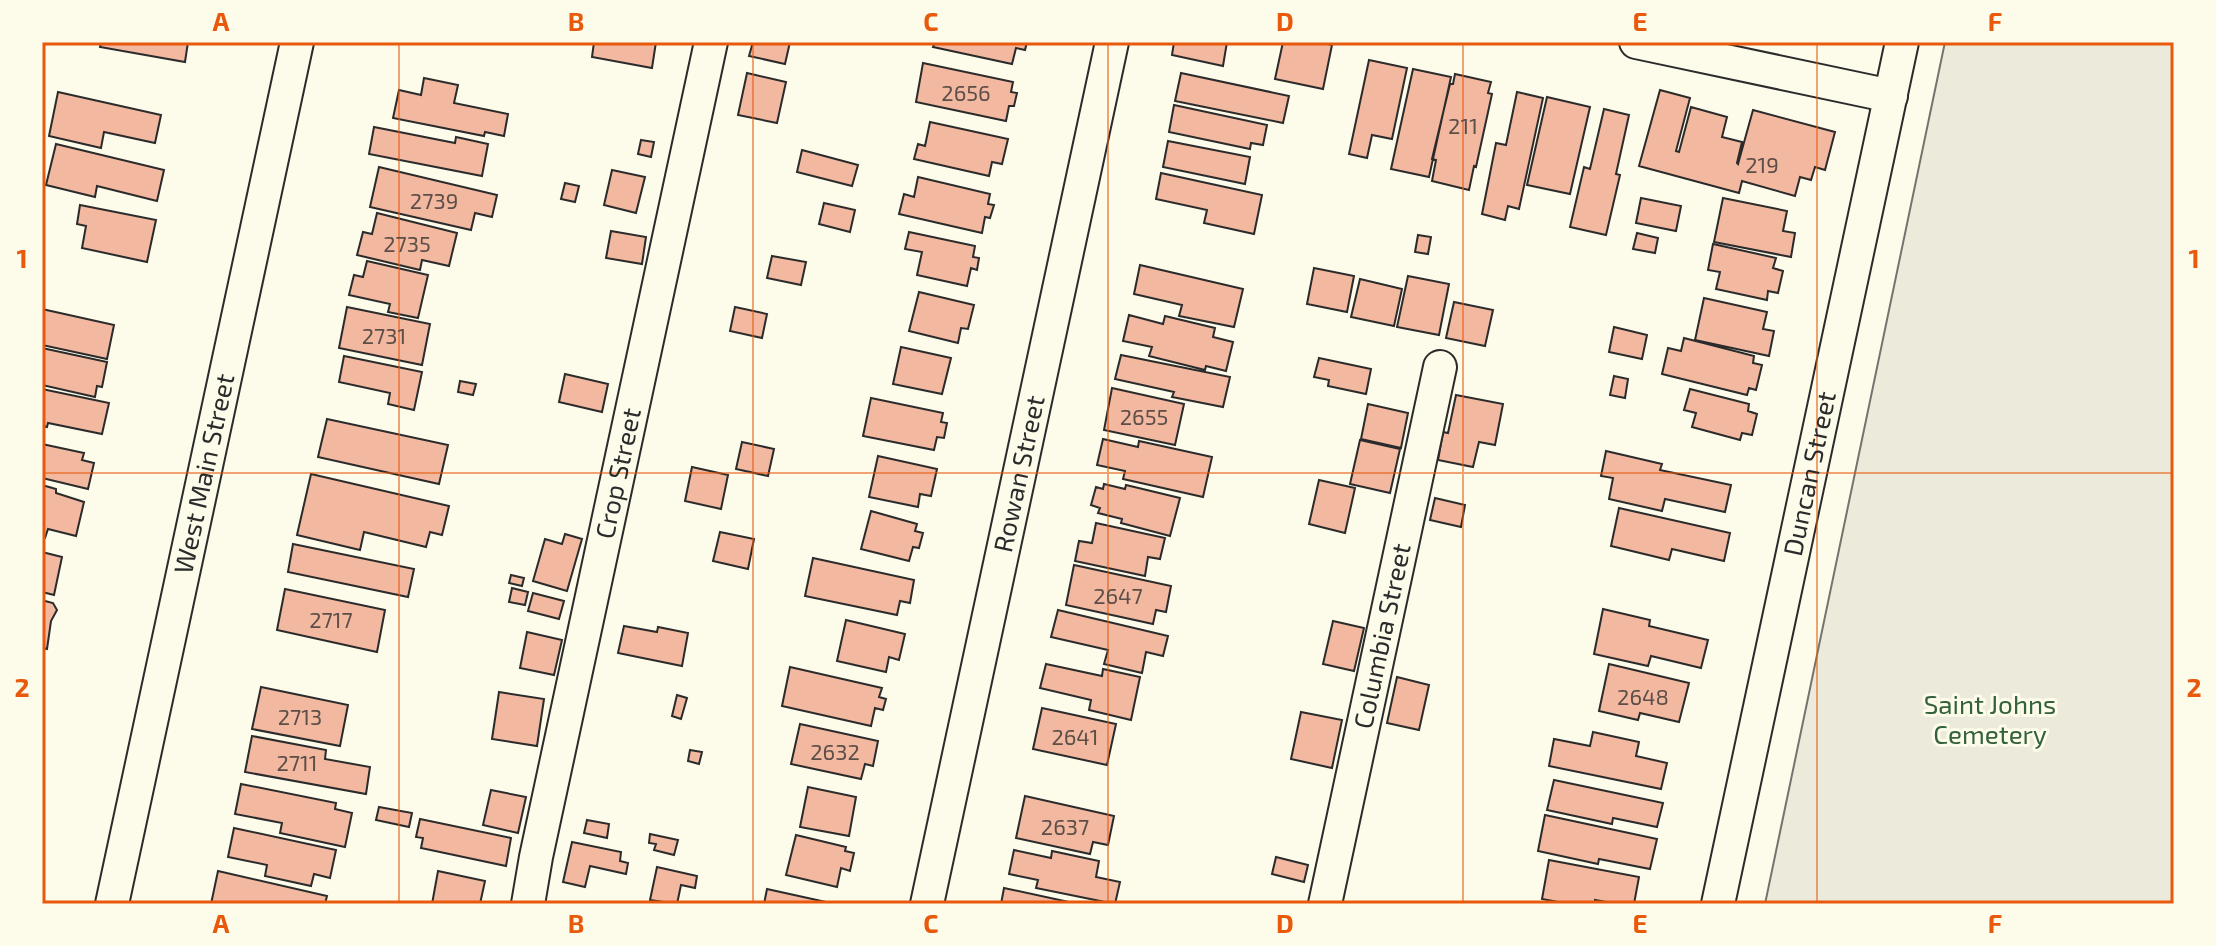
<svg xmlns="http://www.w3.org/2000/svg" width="2216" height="946" viewBox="0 0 2216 946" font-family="'Exo 2',sans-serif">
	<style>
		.green { fill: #ecebdb; stroke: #74746e; stroke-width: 2 }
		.building { fill: #f2b8a0; stroke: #2b2b2b; stroke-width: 2 }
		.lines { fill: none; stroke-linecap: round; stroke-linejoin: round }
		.street-casing { stroke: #2b2b2b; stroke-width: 36 }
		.street { stroke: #fdfbea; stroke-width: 32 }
		.grid { fill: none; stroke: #e8590c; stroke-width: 2; stroke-opacity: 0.55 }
		.labels { text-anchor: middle; stroke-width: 6; stroke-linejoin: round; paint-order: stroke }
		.number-label { font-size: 22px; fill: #5d4e48 }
		.street-label { font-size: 26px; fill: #2b2b2b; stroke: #fdfbea }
		.park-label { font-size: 26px; fill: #34623c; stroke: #fdfbea }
		.neatline { fill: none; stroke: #e8590c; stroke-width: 3 }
		.grid-label { font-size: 26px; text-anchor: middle; font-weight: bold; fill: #e8590c }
	</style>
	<rect width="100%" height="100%" fill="#fdfbea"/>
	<!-- green -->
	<path class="green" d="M1945,42h229v862h-409z"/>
	<!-- building -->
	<path class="building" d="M101,42h87l-3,20 -85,-15z
		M594,42h62l-4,26 -60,-11z
		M753,42h37l-5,22 -36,-8z
		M935,42h92l-2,8 -9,-2 -4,16 -79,-17z
		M1174,42h53l-4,24 -51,-11z
		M1283,42h36l13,3 -9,44 -48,-10z
		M1369,60l38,8 -15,71 -20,-4 -5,23 -18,-4z
		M923,63l90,19 -2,10 6,1 -3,13h-5l-3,15 -90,-19z
		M1413,69l38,8 -22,100 -38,-8z
		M747,73l39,9 -9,41 -39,-8z
		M1181,73l108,23 -6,27 -108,-22z
		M1455,74l36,8 -3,11 4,1 -16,73 -2,-1 -5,24 -37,-9 4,-21 -4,-1 18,-75h3z
		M424,78l34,7 -4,18 54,11 -4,22 -19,-4 -1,4 -91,-18 6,-28 22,5z
		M1660,90l30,8 -14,53 3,1 12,-45 36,10 -5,20 20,5 -5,21 1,1 15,-54 82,22 -10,38 -10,-3 -4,13 -11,-3 -5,19 -53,-15 -3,12 -100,-27z
		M58,92l103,23 -6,28 -51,-11 -3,16 -52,-12z
		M1517,92l26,6 -24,111 -11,-3 -3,14 -23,-6 14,-71 10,2z
		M1547,97l43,10 -20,87 -43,-9z
		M1174,105l93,20 -4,20 -12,-2 -1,6 -81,-17z
		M1604,109l25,6 -13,59 4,1 -14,60 -36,-8 14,-60 6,2z
		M930,122l78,17 -6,25 -10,-2 -3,14 -75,-17 4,-15 7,2z
		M374,127l81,16 1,-6 32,7 -6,32 -113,-22z
		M641,140l13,2 -3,15 -13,-3z
		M1168,141l82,16 -5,27 -82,-17z
		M56,144l108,26 -7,31 -60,-15 -2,11 -49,-12z
		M802,150l56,15 -6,21 -55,-14z
		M379,167l118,28 -5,22 -17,-4 -4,17 -101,-23z
		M612,170l33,7 -9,36 -32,-8z
		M1161,173l101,22 -8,39 -50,-11 3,-13 -51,-11z
		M918,177l72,17 -2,10 6,1 -4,13 -5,-1 -3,16 -83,-19 5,-20 10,3z
		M565,183l14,3 -4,16 -14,-3z
		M1641,198l40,8 -5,25 -40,-8z
		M1723,198l64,13 -4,20 12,2 -4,24 -77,-15z
		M824,203l31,7 -5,22 -31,-8z
		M80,205l76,15 -9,42 -65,-14 4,-22 -9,-2z
		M377,213l80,20 -8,33 -27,-6 -2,10 -63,-15 6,-23 9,2z
		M611,231l35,6 -4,27 -36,-6z
		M909,232l66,14 -2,11 6,1 -2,12 -6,-2 -4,18 -50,-11 5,-23 -17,-3z
		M1637,233l21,5 -3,15 -22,-4z
		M1418,235l13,2 -3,17 -13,-2z
		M1713,244l63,14 -3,10 10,3 -5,22 -10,-2 -1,9 -51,-11 4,-17 -12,-2z
		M772,256l34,6 -5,23 -34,-7z
		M367,261l61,14 -10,43 -30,-6 2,-8 -41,-9 5,-20 9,2z
		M1140,265l103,24 -9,38 -55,-11 3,-11 -48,-11z
		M1314,268l40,8 -7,36 -40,-8z
		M1408,276l41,8 -10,51 -42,-8z
		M1360,279l42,10 -8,37 -43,-9z
		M919,292l55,13 -6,24 -7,-1 -3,15 -49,-12z
		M1704,298l63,14 -4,17 11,2 -5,25 -74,-16z
		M1454,302l39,8 -8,36 -39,-8z
		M347,307l83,17 -8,41 -83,-17z
		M735,307l32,7 -5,24 -32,-7z
		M42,309l72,16 -7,34 -65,-14z
		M1129,315l34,9 2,-8 50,12 -2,9 20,5 -7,29 -20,-5 -1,4 -56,-14 3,-9 -29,-6z
		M1614,327l33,8 -5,24 -33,-7z
		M1684,338l70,18 -1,7 9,2 -6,25 -7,-2 -2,7 -85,-21 6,-26 13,3z
		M901,347l50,11 -9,36 -49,-10z
		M42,348l65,14 -5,25 -5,-1 -2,11 -53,-12z
		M1121,355l109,22 -7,30 -51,-10 2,-5 -59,-13z
		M344,356l78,16 -8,38 -26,-6 2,-11 -51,-11z
		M1319,358l52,11 -5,25 -38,-8 1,-6 -15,-3z
		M565,374l43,10 -6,28 -43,-10z
		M1614,376l14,3 -3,19 -15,-3z
		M460,381l16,3 -3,11 -15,-3z
		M1112,388l72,16 -9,41 -71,-15z
		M42,389l67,14 -7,31 -54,-11 -1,4 -5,-1z
		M1690,389l59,15 -1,7 9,3 -5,21 -10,-2 -2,7 -48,-13 4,-14 -12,-3z
		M1456,395l47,9 -8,41 -16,-3 -6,25 -35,-7 5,-28 5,1z
		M871,398l72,15 -2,9 6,1 -3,15 -7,-1 -3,13 -71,-14z
		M1368,404l40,9 -7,35 -40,-9z
		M327,419l121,26 -9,39 -121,-27z
		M1103,439l35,8 1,-6 73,16 -9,40 -80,-18 2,-8 -28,-6z
		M1360,440l40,9 -10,44 -40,-9z
		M742,442l32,7 -6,27 -32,-7z
		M42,444l42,9 -2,7 12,3 -6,26 -46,-11z
		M1606,451l56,13 -2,6 71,15 -6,27 -60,-13 -3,12 -53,-12 4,-21 -12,-2z
		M878,456l59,13 -6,27 -11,-2 -2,13 -49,-10z
		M692,467l36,8 -7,34 -36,-8z
		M311,474l138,32 -7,29 -12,-3 -4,15 -62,-15 -4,18 -63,-15z
		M1319,480l36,8 -10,45 -36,-9z
		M1104,484l21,5 1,-4 54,13 -10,38 -49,-13 1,-4 -24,-6 2,-5 -9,-3 5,-18 7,2z
		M42,485l14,4v4l28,9 -8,34 -28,-7 -3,9h-3z
		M1435,498l30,7 -4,22 -31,-7z
		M1619,508l111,25 -6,28 -52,-12 -3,11 -58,-14z
		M871,511l46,13 -2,7 8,2 -4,15 -6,-1 -4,14 -48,-12z
		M1096,523l69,15 -5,21 -12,-2 -3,19 -70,-15 4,-20 13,2z
		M720,532l34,7 -6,30 -35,-8z
		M565,534l17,5 -15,52 -34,-10 12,-42 17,5z
		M293,544l121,25 -6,28 -120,-25z
		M42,552l20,5 -8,38 -12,-3z
		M813,558l101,22 -4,23 -10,-2 -3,14 -92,-19z
		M1074,565l97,21 -5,26 -10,-2 -3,14 -87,-19z
		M511,575l13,3 -2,8 -13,-3z
		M512,588l16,4 -3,13 -16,-3z
		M285,589l100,21 -8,42 -100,-22z
		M533,593l31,8 -5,18 -31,-8z
		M45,601l8,2 4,7 -6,11 -4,28 -5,-1v-45z
		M1603,609l47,11 -1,6 59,14 -7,28 -50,-12 -3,10 -54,-12z
		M1058,610l110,26 -5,20 -17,-4 -4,21 -38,-9 4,-14 -57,-13z
		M846,620l59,14 -6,26 -10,-3 -3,15 -49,-11z
		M1333,621l31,7 -10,43 -31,-7z
		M624,626l33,6 1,-5 30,6 -6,33 -64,-13z
		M527,632l35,8 -8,35 -34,-7z
		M1046,664l56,12 1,-7 37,8 -9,43 -42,-10 2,-10 -51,-12z
		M1609,664l80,19 -10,39 -39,-9 -2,7 -39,-9z
		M790,667l92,21 -3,9 7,2 -3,11 -8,-2 -4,18 -89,-20z
		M1397,677l32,8 -10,45 -32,-7z
		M261,687l87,18 -8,41 -88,-17z
		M499,692l45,7 -7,47 -45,-7z
		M677,695l10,3 -6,21 -9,-3z
		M1042,708l74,16 -9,41 -74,-16z
		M1301,712l41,8 -10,48 -41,-9z
		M800,724l78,17 -5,25 -8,-2 -4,15 -70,-15z
		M1593,732l46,10 -3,14 31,7 -6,26 -112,-23 5,-27 36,7z
		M252,736l74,14 -1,9 45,8 -4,27 -121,-22z
		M690,750l12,2 -3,12 -11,-3z
		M1554,780l109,23 -6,24 -44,-9 -1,6 -65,-14z
		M241,784l95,19 -1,6 17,4 -7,34 -65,-14 2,-10 -47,-9z
		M808,787l48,10 -7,39 -49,-9z
		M491,790l35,7 -8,36 -35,-8z
		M1025,796l89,20 -6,29 -15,-3 -3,12 -74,-16z
		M379,807l33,6 -3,14 -33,-7z
		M1545,815l112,24 -7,30 -51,-10 -1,5 -60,-13z
		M420,819l91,19 -5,28 -85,-18 2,-10 -7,-1z
		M587,820l22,4 -2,14 -23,-5z
		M234,828l102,22 -6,28 -16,-4 -3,12 -46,-10 2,-11 -39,-8z
		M650,834l28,6 -4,15 -20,-5 2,-6 -7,-1z
		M796,835l50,12 -1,4 9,2 -4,18 -9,-3 -4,19 -51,-12z
		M572,842l49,10 -1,9 8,2 -2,11 -36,-8 -5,21 -22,-5z
		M1014,850l37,8 1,-7 47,10 -3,16 24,5 -5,22 -79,-16 2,-8 -29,-6z
		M1276,857l32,8 -4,17 -32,-8z
		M1549,860l90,17 -5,27h-16l-23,-4v4h-26l-27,-5z
		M657,867l40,9 -2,12 -14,-3 -4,19 -27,-4z
		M218,871l109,25 -2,8h-114z
		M438,871l47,10 -5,23h-48z
		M1004,888l74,16h-77z
		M767,889l68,15h-71z"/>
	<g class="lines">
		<!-- street casing -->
		<g class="street-casing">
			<g id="street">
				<path d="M1636,42l255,54"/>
				<path id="s1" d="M112,904l185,-862"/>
				<path id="s2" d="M528,904l8,-47 175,-815"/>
				<path id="s3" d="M927,904l185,-862"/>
				<path id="s4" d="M1325,904l115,-537"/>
				<path id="s5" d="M1718,904l184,-862"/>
			</g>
		</g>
		<!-- street -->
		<use href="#street" class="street"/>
	</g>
	<!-- grid -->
	<path class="grid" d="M399,42v862M753,42v862M1108,42v862M1463,42v862M1817,42v862M42,473h2132"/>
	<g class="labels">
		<!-- number labels -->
		<g class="number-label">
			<text x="966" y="101">2656</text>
			<text x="1463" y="134">211</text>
			<text x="1762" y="173">219</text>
			<text x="434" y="209">2739</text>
			<text x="407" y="252">2735</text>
			<text x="384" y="344">2731</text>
			<text x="1144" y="425">2655</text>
			<text x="1118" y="604">2647</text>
			<text x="331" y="628">2717</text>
			<text x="1643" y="705">2648</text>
			<text x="300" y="725">2713</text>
			<text x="1075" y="745">2641</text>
			<text x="835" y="760">2632</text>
			<text x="297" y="771">2711</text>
			<text x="1065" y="835">2637</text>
		</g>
		<!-- street labels -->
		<g class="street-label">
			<text dy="9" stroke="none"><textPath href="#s1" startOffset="440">West Main Street</textPath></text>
			<text dy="9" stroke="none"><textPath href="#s2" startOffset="440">Crop Street</textPath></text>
			<text dy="9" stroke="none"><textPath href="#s3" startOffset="440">Rowan Street</textPath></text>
			<text dy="9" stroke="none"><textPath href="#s5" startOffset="440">Duncan Street</textPath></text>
			<text dy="9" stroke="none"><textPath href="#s4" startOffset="274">Columbia Street</textPath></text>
		</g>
		<!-- park labels -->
		<g class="park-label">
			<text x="1990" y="714">Saint Johns<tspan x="1990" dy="30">Cemetery</tspan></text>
		</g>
	</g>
	<!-- border -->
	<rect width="2216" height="946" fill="none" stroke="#fdfbea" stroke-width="88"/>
	<rect x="44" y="44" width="2128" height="858" class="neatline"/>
	<g class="grid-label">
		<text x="221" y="31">A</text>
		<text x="576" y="31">B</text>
		<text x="931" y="31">C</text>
		<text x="1285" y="31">D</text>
		<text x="1640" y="31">E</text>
		<text x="1995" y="31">F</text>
		<text x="22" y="268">1</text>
		<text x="2194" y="268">1</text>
		<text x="22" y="697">2</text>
		<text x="2194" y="697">2</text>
		<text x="221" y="933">A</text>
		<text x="576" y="933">B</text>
		<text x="931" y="933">C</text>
		<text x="1285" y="933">D</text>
		<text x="1640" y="933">E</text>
		<text x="1995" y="933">F</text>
	</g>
</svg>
